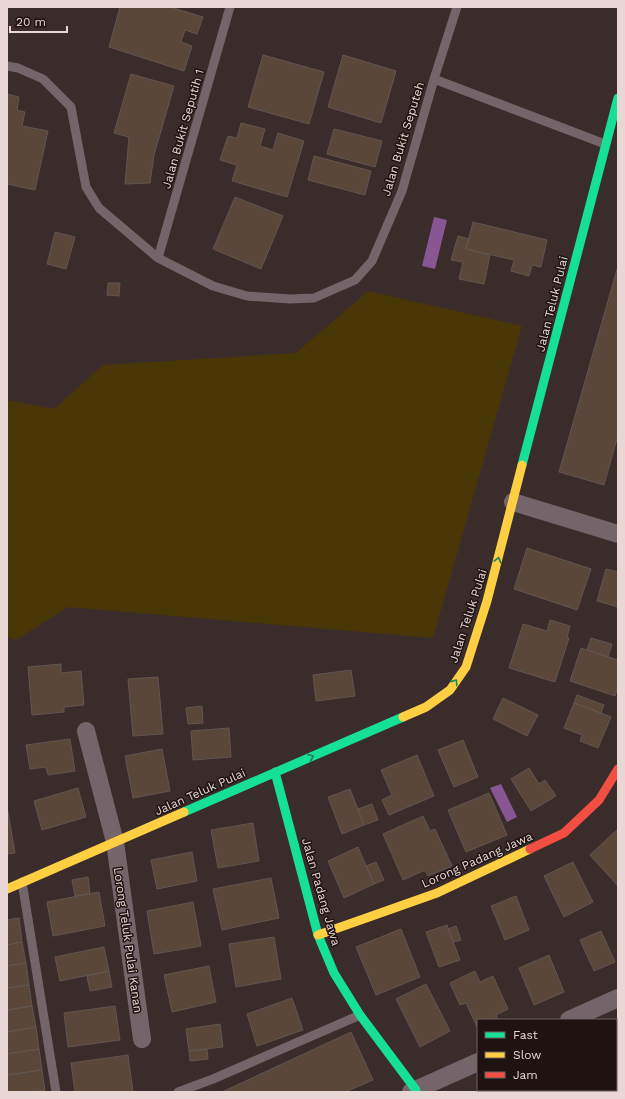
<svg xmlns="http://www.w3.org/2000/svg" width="625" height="1099" viewBox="0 0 625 1099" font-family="'Work Sans',sans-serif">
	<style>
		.green { fill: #493606 }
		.water { fill: #895694 }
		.building { fill: #5a473a; stroke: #615652 }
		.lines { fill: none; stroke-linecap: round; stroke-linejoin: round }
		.lane { stroke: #73656a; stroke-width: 9 }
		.street { stroke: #73656a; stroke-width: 18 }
		.fast { stroke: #16e098; stroke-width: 9 }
		.slow { stroke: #ffcf43; stroke-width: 9 }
		.jam { stroke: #f24e42; stroke-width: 9 }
		.oneway { stroke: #1a845c }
		.labels { text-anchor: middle; stroke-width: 3; stroke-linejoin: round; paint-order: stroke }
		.street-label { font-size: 12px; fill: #e8d7d5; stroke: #1f1312 }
	</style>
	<rect width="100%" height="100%" fill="#3a2c2b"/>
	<!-- green -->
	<path class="green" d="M368,291l154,35 -89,312 -365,-31 -52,33 -9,-3v-237l47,9 49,-44 193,-12z"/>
	<!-- water -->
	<path class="water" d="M434,217l13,3 -12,49 -13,-3z
		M501,784l16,33 -10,5 -17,-34z"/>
	<!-- building -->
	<path class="building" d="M120,7h50l33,10 -6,17 -12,-4 -4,12 11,4 -8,25 -75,-24z
		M263,55l61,17 -15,52 -61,-17z
		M343,55l53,16 -15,52 -53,-16z
		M131,74l43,12 -20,69 -4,28 -25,1 4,-47 -15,-4z
		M7,94l12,3 -2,13 8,2 -3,14 26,5 -13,59 -28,-6z
		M241,123l24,6 -5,17 13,4 5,-17 26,8 -17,56 -55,-16 5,-16 -17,-5 8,-24 9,2z
		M334,129l48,12 -7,26 -48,-13z
		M314,156l57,15 -6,24 -57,-15z
		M235,197l48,19 -22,53 -48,-20z
		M473,222l74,18 -6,27 -9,-2 -3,11 -18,-5 3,-11 -48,-11z
		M55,232l20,5 -9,32 -19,-5z
		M458,236l11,3 -3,10 24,6 -6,29 -25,-5 4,-17 -12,-2z
		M618,266v169l-14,50 -45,-13z
		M108,283h12l-1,13 -12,-1z
		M527,548l64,21 -14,41 -63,-21z
		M606,569l12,3v35l-21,-6z
		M550,620l20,6 -3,11 2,1 -14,44 -46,-14 14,-44 24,7z
		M591,638l21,6 -4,13 -21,-7z
		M581,648l37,12v26l-3,10 -45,-15z
		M61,664v9l20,-2 3,34 -20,2v5l-32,3 -4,-48z
		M351,670l4,26 -39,5 -3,-26z
		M158,677l5,57 -30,2 -5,-57z
		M577,695l27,10 -3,8 -27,-10z
		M503,698l35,17 -11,21 -34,-17z
		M574,703l37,14 -13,31 -18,-7 2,-6 -18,-7z
		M202,706l1,17 -15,1 -2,-16z
		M229,728l2,29 -38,3 -2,-29z
		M70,739l5,32 -27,4 -2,-8 -16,2 -4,-24z
		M463,740l15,37 -24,10 -16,-37z
		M162,749l8,42 -37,7 -8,-42z
		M417,755l17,41 -45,19 -7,-15 10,-5 -11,-25z
		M529,768l10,16 6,-4 11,16 -25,15 -20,-32z
		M78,788l8,29 -44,13 -8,-29z
		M350,789l14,36 -22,9 -14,-37z
		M489,793l18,42 -41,17 -18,-42z
		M372,804l6,16 -14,5 -6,-16z
		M7,806l8,47 -8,1z
		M423,816l7,15 5,-2 17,37 -24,10 -3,-6 -22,10 -20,-46z
		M253,823l6,38 -41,7 -7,-38z
		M618,829v57l-28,-31z
		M358,847l16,37 -30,14 -16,-37z
		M192,852l5,29 -40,8 -6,-29z
		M376,862l8,18 -10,4 -8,-18z
		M573,862l20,40 -29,15 -20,-41z
		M88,877l2,17 -15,2 -3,-16z
		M271,878l8,40 -57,12 -9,-41z
		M99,892l6,34 -52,10 -6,-34z
		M516,896l13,34 -24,10 -14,-34z
		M193,902l8,44 -47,8 -7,-43z
		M19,918l3,24 -15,3v-25z
		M447,925l13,35 -21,7 -13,-35z
		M456,926l5,14 -8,2 -5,-13z
		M401,929l19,48 -44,18 -20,-48z
		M601,931l14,31 -21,9 -14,-31z
		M274,937l7,42 -45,8 -7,-43z
		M22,942l4,21 -19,3v-21z
		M104,947l5,24 -49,10 -5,-24z
		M549,955l15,37 -30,13 -15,-37z
		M26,963l3,22 -22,3v-22z
		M209,966l7,36 -44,10 -8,-37z
		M109,971l3,16 -22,4 -3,-15z
		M475,971l5,11 13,-6 15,33 -12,6 2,5h-20v9l-12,-26 -6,2 -10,-22z
		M426,984l24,47 -30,16 -24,-48z
		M29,985l3,21 -25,4v-22z
		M292,998l11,32 -46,16 -10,-32z
		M32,1006l4,21 -29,5v-22z
		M115,1006l5,34 -52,7 -4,-34z
		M618,1019v68l-2,1v-68z
		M220,1024l3,23 -34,4 -3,-22z
		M36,1027l3,22 -32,5v-22z
		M351,1032l22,48 -28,12h-123z
		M39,1049l3,21 -35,5v-21z
		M207,1049l1,10 -18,2 -1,-10z
		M128,1055l5,37h-58l-4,-29z
		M42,1070l3,21 -38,1v-17z
		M545,1090h66l-4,2h-61z"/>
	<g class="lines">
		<!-- lane -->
		<path class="lane" d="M7,66l11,2 25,11 28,28 15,80 13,21 59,50 55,28 34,10 43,3 24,-1 41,-18 17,-19 30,-70 32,-112 23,-72
			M434,79l171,65
			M158,258l72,-251
			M22,882l34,210
			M178,1092l35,-13 147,-64"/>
		<!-- street -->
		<path class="street" d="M513,502l105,32
			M86,731l29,111 27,197
			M569,1020l49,-22
			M411,1092l67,-30"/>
		<!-- fast -->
		<path class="fast" d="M522,465l96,-367
			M275,772l43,163 16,38 26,42 56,75
			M184,812l219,-95"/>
		<!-- slow -->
		<path class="slow" d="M403,717l23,-10 24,-17 16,-23 21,-66 35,-136
			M7,889l177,-77
			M318,935l119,-42 93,-44"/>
		<!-- jam -->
		<path class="jam" d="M530,849l34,-16 35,-33 19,-31"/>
	</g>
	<!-- one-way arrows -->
	<defs><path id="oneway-chevron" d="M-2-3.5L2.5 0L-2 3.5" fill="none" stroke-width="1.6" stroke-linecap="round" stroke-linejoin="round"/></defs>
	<g class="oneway">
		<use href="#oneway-chevron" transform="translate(498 560) rotate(-75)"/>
		<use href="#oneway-chevron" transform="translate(455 682) rotate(-55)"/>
		<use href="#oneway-chevron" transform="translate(311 757) rotate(-23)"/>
	</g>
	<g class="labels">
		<!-- street labels -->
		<g class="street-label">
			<text transform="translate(183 129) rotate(-74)" y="4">Jalan Bukit Seputih 1</text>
			<text transform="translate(403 139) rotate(-73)" y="4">Jalan Bukit Seputeh</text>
			<text transform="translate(552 304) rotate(-76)" y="4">Jalan Teluk Pulai</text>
			<text transform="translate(468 616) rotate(-72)" y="4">Jalan Teluk Pulai</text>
			<text transform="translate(200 792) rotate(-24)" y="4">Jalan Teluk Pulai</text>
			<text transform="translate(477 860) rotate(-24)" y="4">Lorong Padang Jawa</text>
			<text transform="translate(321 892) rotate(74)" y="4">Jalan Padang Jawa</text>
			<text transform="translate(128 940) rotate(82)" y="4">Lorong Teluk Pulai Kanan</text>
		</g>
	</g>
	<!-- border -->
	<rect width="625" height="1099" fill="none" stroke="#e8d7d5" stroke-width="16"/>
	<!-- legend -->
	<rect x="477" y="1019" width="140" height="72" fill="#1f1312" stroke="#6f6160"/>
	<rect x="485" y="1032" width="20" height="6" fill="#16e098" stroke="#6f6160"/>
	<text x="513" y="1039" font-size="12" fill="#e8d7d5">Fast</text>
	<rect x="485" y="1052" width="20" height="6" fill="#ffcf43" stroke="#6f6160"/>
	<text x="513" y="1059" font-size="12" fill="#e8d7d5">Slow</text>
	<rect x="485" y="1072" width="20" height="6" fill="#f24e42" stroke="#6f6160"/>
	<text x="513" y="1079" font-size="12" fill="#e8d7d5">Jam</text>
	<!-- scale -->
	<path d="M10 26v6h57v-6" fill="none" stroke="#e8d7d5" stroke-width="2"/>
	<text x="16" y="26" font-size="12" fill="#e8d7d5" stroke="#1f1312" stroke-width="3" paint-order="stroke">20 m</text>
</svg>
